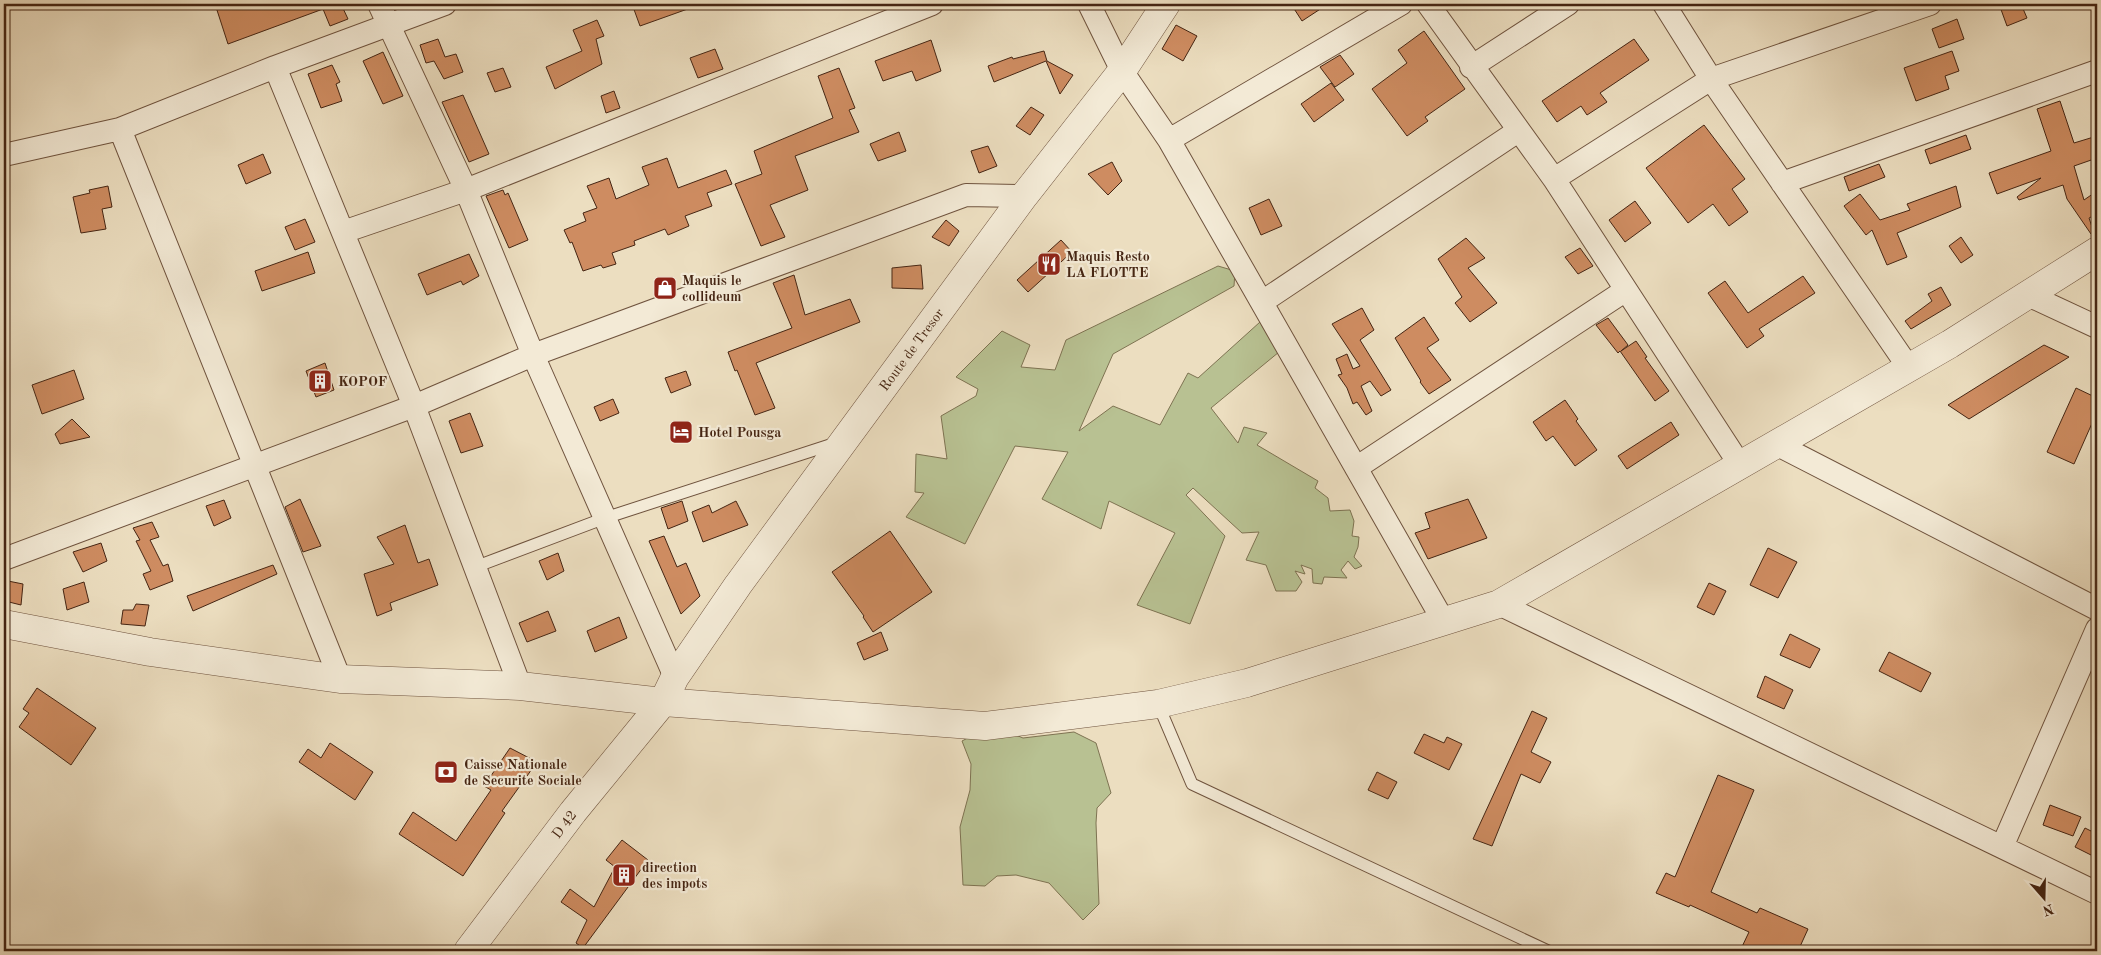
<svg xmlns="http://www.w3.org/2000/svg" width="2101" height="955" viewBox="0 0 2101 955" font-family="'Old Standard TT',serif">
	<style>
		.green { fill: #b8c192; stroke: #7e7352 }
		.building { fill: #ce8c61; stroke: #452513 }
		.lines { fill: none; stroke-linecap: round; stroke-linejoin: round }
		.service-casing { stroke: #6f533e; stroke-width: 13 }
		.minor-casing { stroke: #6f533e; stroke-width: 24 }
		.tertiary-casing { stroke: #6f533e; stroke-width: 29 }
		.service { stroke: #f3ead6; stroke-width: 11 }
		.minor { stroke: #f3ead6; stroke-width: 22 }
		.tertiary { stroke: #f3ead6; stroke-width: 28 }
		.labels { text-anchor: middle; stroke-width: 4.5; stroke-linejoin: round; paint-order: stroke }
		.poi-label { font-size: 14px; font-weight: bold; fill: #452513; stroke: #f3ead6; text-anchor: start }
		.street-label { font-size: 14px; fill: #452513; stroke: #f3ead6 }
	</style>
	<rect width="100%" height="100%" fill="#ecdec0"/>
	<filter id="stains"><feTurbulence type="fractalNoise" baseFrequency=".004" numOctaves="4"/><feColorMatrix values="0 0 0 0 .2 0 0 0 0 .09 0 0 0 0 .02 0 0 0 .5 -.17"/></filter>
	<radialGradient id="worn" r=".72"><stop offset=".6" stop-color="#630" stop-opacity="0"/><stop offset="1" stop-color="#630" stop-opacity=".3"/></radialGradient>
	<!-- green -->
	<path class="green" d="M1218,266l17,5 -1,15 -121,68 -34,77 34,-25 47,19 28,-52 10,5 62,-56 19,30 -68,56 27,35 6,-16 23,6 -10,12 61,36 -3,7 13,10 2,13 20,-1 4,11 -2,15 7,1 -1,10 -4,10 8,9 -7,3 -7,-8 -7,9 6,8 -23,-1 -2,7 -9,-1 -1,-14 -11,-4 4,9 -10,-3 7,11 -6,9h-20l-10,-26 -20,-5 13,-28 -17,1 -49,-45 -7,7 39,41 -35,88 -53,-19 38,-72 -66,-32 -8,28 -59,-30 26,-47 -53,-6 -50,98 -59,-27 18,-24 -9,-1 1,-38 31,5 -6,-43 35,-20 2,-7 -22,-12 46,-46 28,14 -9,22 34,3 11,-30z
		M992,725l31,13 51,-6 22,11 15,50 -14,15 -1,15 3,81 -16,16 -34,-37 -33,-8 -19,1 -12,10 -22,-1 -3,-58 10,-37 1,-26 -9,-23z"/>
	<!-- building -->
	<path class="building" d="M215,4h126l7,15 -18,7 -7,-17 -95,35z
		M632,4h64v2l-56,20z
		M1291,4h37l-26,17z
		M1999,4h22l6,14 -20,8z
		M1957,19l7,20 -25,9 -7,-19z
		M597,20l7,16 -8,3 6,25 -47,25 -9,-22 36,-16 -9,-21z
		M1176,25l21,11 -14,25 -21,-12z
		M1424,31l41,58 -40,28 3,4 -21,15 -35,-47 35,-26 -9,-13z
		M438,39l7,18 11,-3 7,18 -19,7 -10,-18 -8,2 -6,-18z
		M1634,39l15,21 -49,33 7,9 -20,13 -6,-9 -24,16 -15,-21z
		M931,40l10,31 -25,10 -4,-10 -29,10 -8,-20z
		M715,49l8,20 -25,9 -8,-20z
		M1044,51l3,10 26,14 -13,19 -14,-33 -52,21 -6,-16 24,-9 1,2z
		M1952,51l7,20 -14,5 4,13 -33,12 -12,-33z
		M383,52l20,44 -20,8 -20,-43z
		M1340,55l14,19 -19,13 -15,-20z
		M332,65l8,17 -4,2 6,17 -21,7 -13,-34z
		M503,68l8,19 -16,5 -8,-19z
		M839,68l16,40 -6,2 10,22 -64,24 13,34 -38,15 15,32 -24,9 -26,-62 27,-10 -8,-23 79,-33 -15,-42z
		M1331,83l13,17 -30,22 -13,-18z
		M614,91l6,17 -14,5 -5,-17z
		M463,95l26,59 -20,8 -27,-60z
		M2060,101l14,42 23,-7v22l-23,8 10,34 13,-9v23l-8,4 5,15 -3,1 -24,-35 -4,-14 -44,15 -2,-3 24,-19 -44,16 -8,-21 62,-22 -14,-42z
		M1031,107l13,8 -14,20 -14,-9z
		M1704,125l41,54 -13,10 16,23 -19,14 -16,-22 -25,19 -42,-55z
		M899,132l7,19 -28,10 -8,-17z
		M1966,135l5,14 -41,15 -5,-14z
		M988,146l9,20 -18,7 -8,-22z
		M263,154l8,19 -25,11 -8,-19z
		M667,158l11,30 48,-18 6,14 -25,9 5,13 -27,10 4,10 -21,9 -3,-6 -31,12 1,4 -23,8 4,11 -13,4 -2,-3 -18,6 -11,-29 -2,1 -6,-13 22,-9 -3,-8 14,-5 -10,-22 22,-8 7,21 33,-14 -7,-18z
		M1112,162l10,19 -14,14 -20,-21z
		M1879,164l6,13 -36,14 -5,-14z
		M108,186l4,21 -10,2 4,20 -25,4 -8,-36 17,-4 -1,-3z
		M1956,186l5,21 -64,26 10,24 -20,8 -15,-35 -6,5 -22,-29 16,-12 20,26 30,-10 -3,-6z
		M503,190l2,5 3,-2 20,47 -19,8 -23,-52z
		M1269,199l13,27 -21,9 -12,-27z
		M1635,201l16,22 -26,19 -16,-22z
		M305,219l10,23 -20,8 -10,-23z
		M946,220l13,11 -10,15 -17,-9z
		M1961,237l12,18 -12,8 -12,-17z
		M1466,238l19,20 -17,10 29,35 -27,19 -15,-19 7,-6 -24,-38z
		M1061,240l11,12 -44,40 -11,-12z
		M1580,248l13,18 -15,8 -13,-17z
		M308,252l7,21 -53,18 -7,-20z
		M469,254l10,22 -16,9 -2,-4 -34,14 -9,-21z
		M921,265l2,24 -31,-1v-20z
		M794,275l11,40 45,-16 10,23 -104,41 19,45 -20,7 -18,-45 -2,1 -7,-19 64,-24 -19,-45z
		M1803,276l12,17 -56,36 5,7 -17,12 -39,-55 17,-12 23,32z
		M1941,287l10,18 -40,24 -6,-8 27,-20 -4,-7z
		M1362,308l12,22 -14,10 31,50 -10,6 -11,-15 -9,5 11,25 -6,4 -9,-13 -4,2 -6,-16 -9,-13 4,-1 -6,-15 11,-5 6,15 7,-3 -28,-42z
		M1424,317l15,23 -12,8 24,32 -22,14 -9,-12 1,-1 -26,-43z
		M1608,318l20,27 -7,6 15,-10 11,16 -2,1 24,33 -14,10 -35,-50 -2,2 -22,-28z
		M2044,345l25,12 -100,62 -21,-14z
		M325,363l9,27 -18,7 -10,-26z
		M74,370l10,29 -42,15 -10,-29z
		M686,371l5,14 -20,8 -6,-15z
		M2076,388l21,10v14l-23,52 -27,-12z
		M613,399l6,14 -19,8 -6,-14z
		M1565,400l13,19 -2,2 21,29 -22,16 -22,-30 -7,5 -13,-19z
		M470,413l13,33 -22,7 -12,-32z
		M72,419l18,18 -30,7 -5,-10z
		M1671,422l8,13 -52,34 -9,-13z
		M300,499l21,47 -18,6 -18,-45z
		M1468,499l19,39 -59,21 -13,-26 15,-5 -5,-15z
		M224,500l7,18 -17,8 -8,-20z
		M682,501l6,20 -20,8 -7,-21z
		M736,501l12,24 -45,17 -11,-30 17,-7 3,8z
		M152,522l7,15 -9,3 13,26 5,-2 5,17 -23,9 -7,-16 8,-3 -15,-30 4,-1 -7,-12z
		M405,525l13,38 11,-4 9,26 -48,18 2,7 -15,6 -13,-42 30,-10 -17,-27z
		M890,531l42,61 -59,40 -10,-15 1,-1 -32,-44z
		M664,536l13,31 9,-4 14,33 -19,18 -32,-73z
		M101,543l6,18 -24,11 -10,-20z
		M1768,548l29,14 -19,36 -28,-13z
		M558,553l6,18 -17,9 -8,-19z
		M273,565l4,9 -84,37 -6,-15z
		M8,581l15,3 -2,21 -16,-4z
		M84,582l5,20 -22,8 -4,-21z
		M1709,583l17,8 -12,24 -17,-8z
		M136,604l13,1 -4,21 -24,-2 2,-14h10z
		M548,611l8,20 -29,11 -8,-19z
		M619,617l8,21 -32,14 -8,-21z
		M881,632l7,18 -24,10 -7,-17z
		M1790,634l30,15 -10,19 -30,-13z
		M1889,652l42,21 -10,19 -42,-21z
		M1765,676l28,14 -9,19 -27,-12z
		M37,688l59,40 -25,37 -52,-38 10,-14 -6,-4z
		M1532,711l15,7 -16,34 20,10 -11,21 -19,-9 -29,72 -19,-7z
		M1424,734l20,9 3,-6 15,7 -13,26 -35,-17z
		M330,743l43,29 -18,28 -56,-38 9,-13 13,9z
		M510,748l27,14 -35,49 3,2 -42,63 -64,-42 14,-22 43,29 35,-51 -7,-4z
		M1377,772l20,10 -9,17 -20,-9z
		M1718,775l36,15 -43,102 46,21 3,-5 48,21 -10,22h-58l9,-19 -59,-27 -1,2 -33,-14 10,-20 9,4z
		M2050,805l31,12 -8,19 -30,-11z
		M2085,828l12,6v24l-22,-11z
		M622,840l26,20 -65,88 -7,-5 11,-23 -26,-18 9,-13 24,18 21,-40 -9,-7z"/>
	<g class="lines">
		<!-- service casing -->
		<g class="service-casing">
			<path id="service" d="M475,567l130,-49 231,-75
				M1158,704l34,80 356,167"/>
		</g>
		<!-- minor casing -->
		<g class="minor-casing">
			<path id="minor" d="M379,4l87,186 67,165 142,322 8,-11
				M1089,4l33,67 47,69 275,482
				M1428,4l126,175 186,286
				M1664,4l47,75 198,289
				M275,67l139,339 106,280
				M1471,67l97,-63
				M120,129l220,550
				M1169,140l232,-136
				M4,155l116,-26 155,-62 170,-63
				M1554,179l157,-100 219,-75
				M1782,183l315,-112
				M343,232l123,-42 466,-186
				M2028,295l69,32
				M1262,302l256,-171
				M1776,444l321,165
				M1356,468l270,-178
				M4,559l410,-153 119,-51 433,-160 58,1
				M1499,604l598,289
				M2002,847l95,-218"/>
		</g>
		<!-- tertiary casing -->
		<g class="tertiary-casing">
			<g id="tertiary">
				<path d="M4,624l146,28 190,27 180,7 143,16 322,24 173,-22 89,-21 252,-79 451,-260 147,-93"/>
				<path id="s1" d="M468,951l105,-139 90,-110 12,-25 63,-92 286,-389 98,-125 44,-67"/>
			</g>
		</g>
		<!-- service -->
		<use href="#service" class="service"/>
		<!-- minor -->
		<use href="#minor" class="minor"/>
		<!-- tertiary -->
		<use href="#tertiary" class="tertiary"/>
	</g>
	<!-- icons -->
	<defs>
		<g id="restaurant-square" transform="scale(1.25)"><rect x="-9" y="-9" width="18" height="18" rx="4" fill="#8f2418" stroke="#f3ead6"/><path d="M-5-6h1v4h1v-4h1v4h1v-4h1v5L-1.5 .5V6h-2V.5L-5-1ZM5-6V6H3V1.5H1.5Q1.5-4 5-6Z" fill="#fff"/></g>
		<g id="shop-square" transform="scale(1.25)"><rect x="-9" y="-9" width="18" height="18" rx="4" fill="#8f2418" stroke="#f3ead6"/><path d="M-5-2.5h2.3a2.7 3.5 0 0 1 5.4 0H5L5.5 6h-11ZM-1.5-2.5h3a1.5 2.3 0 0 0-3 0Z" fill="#fff"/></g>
		<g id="building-square" transform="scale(1.25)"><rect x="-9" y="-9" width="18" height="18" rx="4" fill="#8f2418" stroke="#f3ead6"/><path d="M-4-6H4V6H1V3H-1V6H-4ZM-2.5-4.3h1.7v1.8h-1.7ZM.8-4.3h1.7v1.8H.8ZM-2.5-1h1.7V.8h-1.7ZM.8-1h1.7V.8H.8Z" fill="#fff"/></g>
		<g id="hotel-square" transform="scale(1.25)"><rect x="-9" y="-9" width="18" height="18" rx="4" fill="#8f2418" stroke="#f3ead6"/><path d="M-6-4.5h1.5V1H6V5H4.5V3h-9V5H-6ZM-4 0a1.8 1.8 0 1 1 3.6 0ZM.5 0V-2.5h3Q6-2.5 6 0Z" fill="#fff"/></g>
		<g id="bank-square" transform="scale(1.25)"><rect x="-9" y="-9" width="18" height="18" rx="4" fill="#8f2418" stroke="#f3ead6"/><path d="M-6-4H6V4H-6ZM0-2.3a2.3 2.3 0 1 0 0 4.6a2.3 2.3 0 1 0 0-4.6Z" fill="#fff"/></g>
	</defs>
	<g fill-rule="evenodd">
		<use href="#restaurant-square" x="1049" y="264"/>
		<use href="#shop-square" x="665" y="288"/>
		<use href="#building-square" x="320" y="381"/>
		<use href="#hotel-square" x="681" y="432"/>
		<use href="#bank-square" x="446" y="772"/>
		<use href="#building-square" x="624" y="875"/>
	</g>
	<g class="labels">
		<!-- poi labels -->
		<g class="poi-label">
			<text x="1066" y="261">Maquis Resto<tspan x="1066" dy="16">LA FLOTTE</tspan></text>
			<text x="682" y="285">Maquis le<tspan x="682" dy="16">collideum</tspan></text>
			<text x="338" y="386">KOPOF</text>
			<text x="698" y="437">Hotel Pousga</text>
			<text x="464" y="769">Caisse Nationale<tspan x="464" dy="16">de Securite Sociale</tspan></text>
			<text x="642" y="872">direction<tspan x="642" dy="16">des impots</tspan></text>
		</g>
		<!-- street labels -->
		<g class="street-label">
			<text dy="5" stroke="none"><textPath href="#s1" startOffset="748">Route de Tresor</textPath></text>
			<text dy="5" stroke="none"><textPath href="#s1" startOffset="159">D 42</textPath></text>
		</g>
	</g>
	<!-- margin -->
	<rect width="2101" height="955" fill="none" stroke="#ecdec0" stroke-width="20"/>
	<rect x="5" y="5" width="2091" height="945" fill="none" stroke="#452513" stroke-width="2.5"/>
	<rect x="10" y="10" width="2081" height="935" fill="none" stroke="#452513"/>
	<!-- north arrow -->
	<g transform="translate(2044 898) rotate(160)" stroke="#f3ead6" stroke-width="4" paint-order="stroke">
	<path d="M0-4L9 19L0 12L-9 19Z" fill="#452513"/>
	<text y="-8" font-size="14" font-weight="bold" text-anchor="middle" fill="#452513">N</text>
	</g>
	<rect width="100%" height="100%" filter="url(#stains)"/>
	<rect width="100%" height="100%" fill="url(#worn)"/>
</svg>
